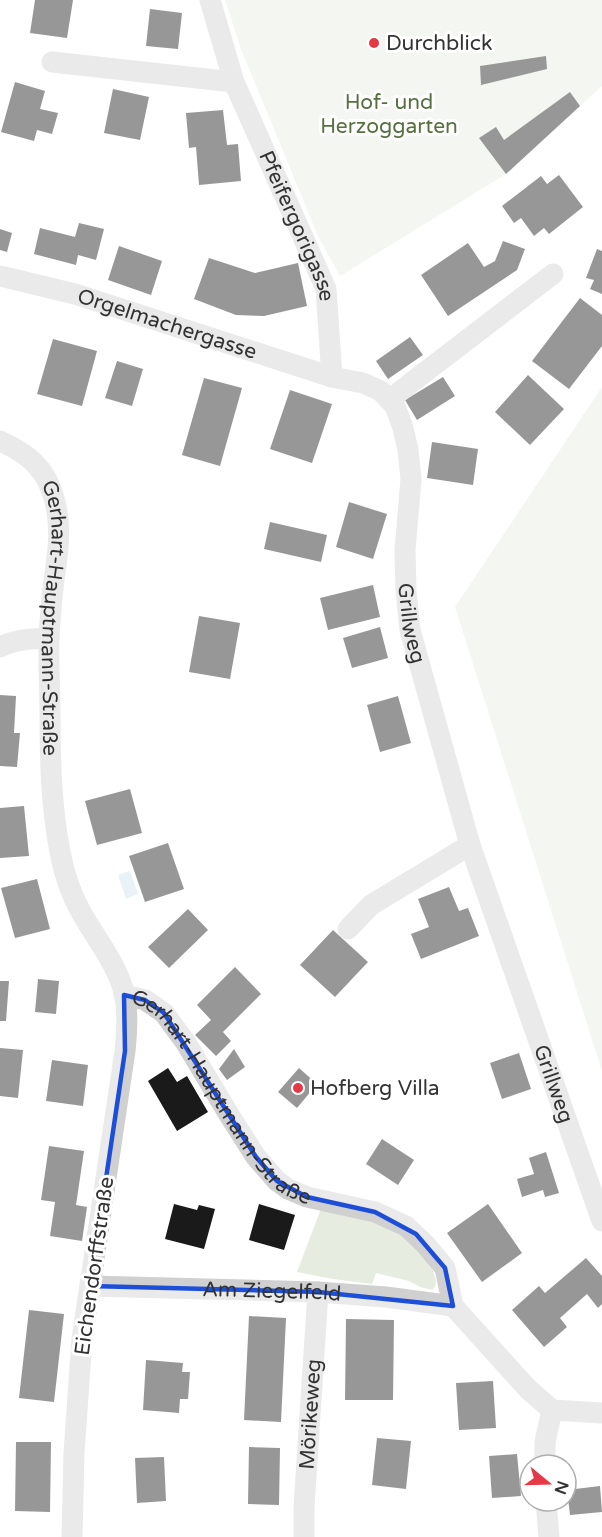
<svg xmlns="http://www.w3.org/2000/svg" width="602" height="1537" viewBox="0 0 602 1537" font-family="'Varela Round',sans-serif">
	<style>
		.green { fill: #e6ecdf }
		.water { fill: #cfe2ee }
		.building { fill: #1a1a1a }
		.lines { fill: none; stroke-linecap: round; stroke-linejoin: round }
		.street { stroke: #d0d0d0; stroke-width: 21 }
		.marked { fill: none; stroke: #1d4ed8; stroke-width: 4.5; stroke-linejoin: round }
		.poi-dot { fill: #e63946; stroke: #fff; stroke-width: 2 }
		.labels { text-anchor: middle; stroke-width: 6; stroke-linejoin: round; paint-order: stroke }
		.poi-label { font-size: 21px; fill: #333; stroke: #fff; text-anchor: start }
		.park-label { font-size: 21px; fill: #56703f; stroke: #fff }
		.street-label { font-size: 21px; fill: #333; stroke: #fff }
	</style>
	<rect width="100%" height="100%" fill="#fff"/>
	<!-- green -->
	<path class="green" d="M225,0h377v86l-96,88 -166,102 -22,-40 -77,-187z
		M602,387v684l-147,-464z
		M322,1206l25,6 55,20 30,35 4,14 -1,6 -3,3 -12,-3 -11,-6 -33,-8 -4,11 -39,-5 -36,-7z"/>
	<!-- water -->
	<path class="water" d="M130,871l8,23 -12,5 -8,-24z"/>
	<!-- building -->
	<path class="building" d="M35,0h38l-6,38 -37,-5z
		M150,9l32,4 -4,36 -32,-3z
		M546,56l1,13 -66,16 -1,-19z
		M15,82l30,9 -5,18 18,4 -6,21 -15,-4 -3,11 -33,-9z
		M113,89l36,8 -9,43 -36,-7z
		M570,92l10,14 -74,68 -27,-36 17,-11 8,13z
		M223,110l4,35 11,-1 3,37 -42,4 -3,-38 -7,1 -3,-35z
		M559,175l24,32 -34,27 -5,-6 -10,8 -13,-18 -7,5 -12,-17 39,-30 6,8z
		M79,223l25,6 -8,31 -18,-5 -2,10 -42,-11 6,-26 35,9z
		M0,229l12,4 -5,19 -7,-2z
		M503,241l22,8 -8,21 -69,46 -27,-41 47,-32 16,24 11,-6z
		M119,246l43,15 -11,34 -43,-15z
		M597,249l5,2v43l-12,-5 4,-9 -8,-2z
		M209,258l46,15 43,-10 9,43 -43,10 -28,-1 -42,-16z
		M580,298l22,17v31l-33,43 -37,-28z
		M410,337l13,18 -35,24 -12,-18z
		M53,339l44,12 -15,55 -45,-12z
		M117,361l26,8 -11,37 -27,-8z
		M528,375l36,34 -34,36 -35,-33z
		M443,377l12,19 -38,24 -12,-20z
		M204,378l38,10 -22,78 -38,-11z
		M290,390l42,14 -20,59 -42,-14z
		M432,442l46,7 -5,36 -46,-7z
		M349,502l38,12 -14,45 -37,-12z
		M270,522l57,13 -6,27 -57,-13z
		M373,585l7,32 -52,13 -8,-32z
		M199,616l41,7 -10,56 -41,-7z
		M380,627l8,31 -36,10 -9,-30z
		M0,695l16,1 -2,37h6l-3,34 -17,-1z
		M398,696l13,47 -31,9 -13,-47z
		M130,789l12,44 -45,12 -12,-44z
		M24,806l5,50 -29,2v-50z
		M168,843l16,46 -39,13 -16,-46z
		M37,879l13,50 -35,9 -14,-50z
		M449,887l10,24 9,-3 11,28 -58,23 -10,-25 18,-7 -11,-28z
		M188,909l20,21 -39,38 -21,-21z
		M333,930l35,32 -33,35 -35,-32z
		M235,967l26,27 -38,38 8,9 -15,15 -21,-21 16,-15 -14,-15z
		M38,979l21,2 -3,33 -21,-2z
		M0,981h9l-3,40h-6z
		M0,1048l23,2 -5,48 -18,-2z
		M234,1049l11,18 -18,13 -8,-11z
		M519,1053l12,36 -29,10 -12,-36z
		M52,1060l36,5 -5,41 -37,-5z
		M168,1068l9,14 10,-6 21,36 -31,19 -29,-50z
		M299,1068l18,16 -20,24 -19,-16z
		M382,1139l32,21 -16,25 -32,-21z
		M49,1146l35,5 -8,54 11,2 -5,34 -32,-5 5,-34 -14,-2z
		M546,1152l13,41 -14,4 -2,-7 -21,7 -5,-18 17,-5 -5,-16z
		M174,1204l23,6 2,-5 16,4 -11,40 -39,-10z
		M259,1204l36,11 -11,35 -35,-10z
		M488,1204l34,49 -40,29 -35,-49z
		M586,1258l16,18v28l-4,4 -11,-14 -27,24 7,9 -23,20 -32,-37 27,-24 6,7z
		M29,1310l35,4 -10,88 -35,-4z
		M249,1316l37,2 -5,104 -37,-2z
		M346,1319l48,1 -1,80h-48z
		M146,1360l37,3 -1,9h8l-2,27h-8l-1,14 -36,-3z
		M493,1381l3,47 -37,2 -3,-47z
		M377,1438l34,3 -5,48 -34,-4z
		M16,1442h35l-1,70 -35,-1z
		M249,1447l31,1 -1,57 -31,-1z
		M517,1454l4,42 -29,2 -3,-42z
		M164,1457l2,44 -29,2 -2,-45z
		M600,1486l2,26 -32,3 -3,-25z"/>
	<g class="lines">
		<!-- street -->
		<g class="street">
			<path id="s1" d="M210,0l24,82 92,207 6,88"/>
			<path d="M52,62l182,20"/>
			<path id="s2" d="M0,276l75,18 257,83 31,6 18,8 14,15 8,22 5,22 3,29 -6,71 1,41 4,39 60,215 132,376"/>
			<path d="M390,399l163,-125"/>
			<path id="s3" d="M0,441c27,12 46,27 54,57 9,31 3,59 -1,90 -2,16 -3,33 -4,50 -1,24 1,49 1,73 0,47 1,95 10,141 4,21 10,41 21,60 15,27 37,53 44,84 3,18 2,37 0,55l-43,288 -8,114 -2,84"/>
			<path d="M0,647c15,-8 33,-8 49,-9"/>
			<path d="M348,929l23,-24 99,-60"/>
			<path id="s4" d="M124,995l21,5 19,13 22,30 42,70 28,44 21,24 11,8 19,8 68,15 31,14 19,18 20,24 8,38 75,83 24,21 50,3"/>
			<path id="s5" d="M90,1286l228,6 68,5 67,9"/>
			<path d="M545,1465v-23l7,-32"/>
			<path d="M546,1501l3,36"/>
			<path id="s6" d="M304,1537v-30l14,-215"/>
		</g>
	</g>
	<!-- marked area -->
	<path d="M0 0H602V1537H0ZM124,995l21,5 19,13 92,144 21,24 30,16 68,15 41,22 29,34 8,38 -135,-14 -228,-6 35,-235z" fill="#fff" fill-opacity=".55" fill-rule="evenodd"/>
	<path class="marked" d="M124,995l21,5 19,13 92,144 21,24 30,16 68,15 41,22 29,34 8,38 -135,-14 -228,-6 35,-235z"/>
	<!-- markers -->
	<g class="poi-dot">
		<circle cx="374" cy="43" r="6"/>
		<circle cx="298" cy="1088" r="6"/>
	</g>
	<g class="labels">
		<!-- poi labels -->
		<g class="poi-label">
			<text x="386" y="50">Durchblick</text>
			<text x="310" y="1095">Hofberg Villa</text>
		</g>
		<!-- park labels -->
		<g class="park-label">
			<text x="389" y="109">Hof- und<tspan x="389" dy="24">Herzoggarten</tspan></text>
		</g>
		<!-- street labels -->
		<g class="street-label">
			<text dy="7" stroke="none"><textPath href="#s1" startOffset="243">Pfeifergorigasse</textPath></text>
			<text dy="7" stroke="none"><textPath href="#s2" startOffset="174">Orgelmachergasse</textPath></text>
			<text dy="7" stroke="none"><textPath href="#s3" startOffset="202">Gerhart-Hauptmann-Straße</textPath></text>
			<text dy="7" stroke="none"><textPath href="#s2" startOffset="639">Grillweg</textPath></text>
			<text dy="7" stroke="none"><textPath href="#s2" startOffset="1122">Grillweg</textPath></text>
			<text dy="7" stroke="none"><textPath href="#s4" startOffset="147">Gerhart-Hauptmann-Straße</textPath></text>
			<text transform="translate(94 1266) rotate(-82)" y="7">Eichendorffstraße</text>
			<text dy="7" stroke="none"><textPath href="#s5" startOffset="182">Am Ziegelfeld</textPath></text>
			<text dy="7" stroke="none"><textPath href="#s6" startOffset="123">Mörikeweg</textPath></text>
		</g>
	</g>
	<!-- north arrow -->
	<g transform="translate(548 1483) rotate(109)"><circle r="28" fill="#ffffff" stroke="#adadad" stroke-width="1.5"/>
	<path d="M0-4.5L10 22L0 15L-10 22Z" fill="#e63946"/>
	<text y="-9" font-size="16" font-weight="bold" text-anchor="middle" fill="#333333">N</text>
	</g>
</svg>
